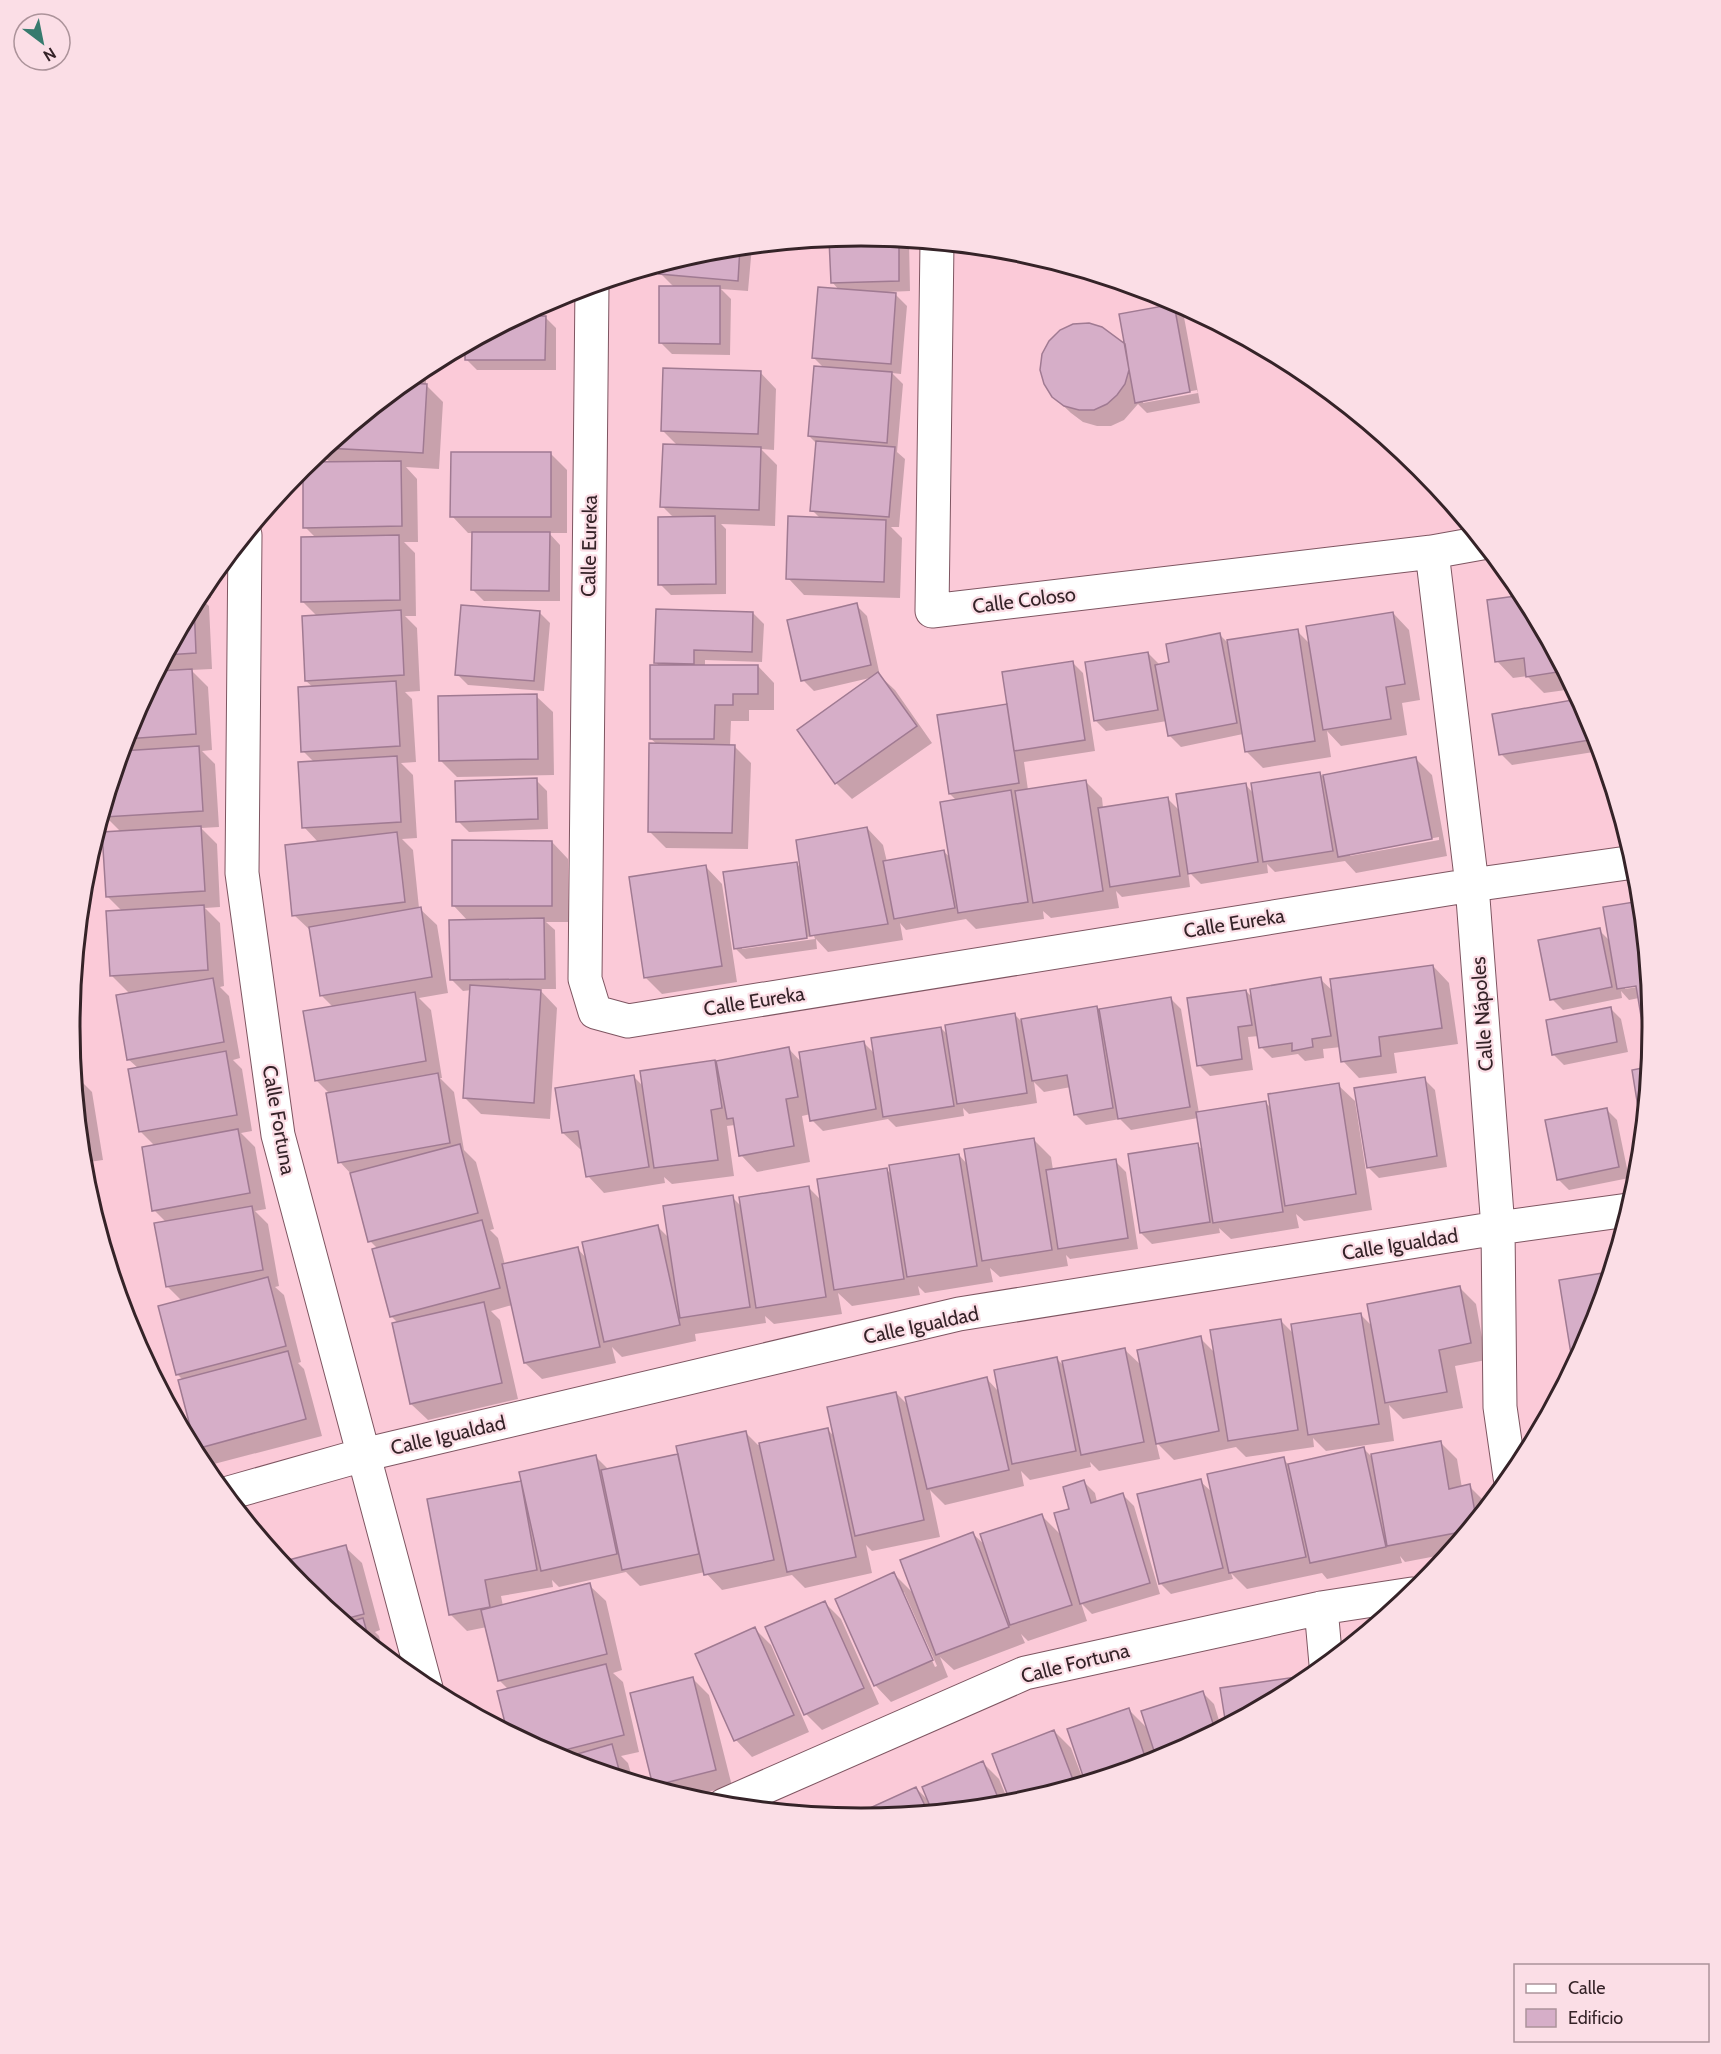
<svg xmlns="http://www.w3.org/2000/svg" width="1721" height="2054" viewBox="0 0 1721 2054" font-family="Cabin,sans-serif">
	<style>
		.shadow { fill: #0003; fill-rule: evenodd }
		.building { fill: #d6aec8; stroke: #a07a92; stroke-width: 1.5 }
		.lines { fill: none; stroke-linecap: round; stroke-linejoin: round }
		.minor-casing { stroke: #7e5561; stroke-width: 35 }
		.minor { stroke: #fff; stroke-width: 33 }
		.labels { text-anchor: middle; stroke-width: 4.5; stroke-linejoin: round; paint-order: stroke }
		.street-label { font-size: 20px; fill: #352328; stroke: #fbdee6 }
		.rim { fill: none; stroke: #352328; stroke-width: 3 }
	</style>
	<rect width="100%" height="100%" fill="#fbcad8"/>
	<!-- shadow -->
	<path class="shadow" d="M861,236l48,4 1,51 -23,1v2l9,1 11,11 -6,68 -9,-1 11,11 -6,68 8,7 -6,68h-8l11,11 -2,60 -96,-3 -16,-17 33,-59 -9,-9 5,-66 -8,-8 16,-67 -12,-12 27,-66 -8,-9 -1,-44z
		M752,246l-4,45 -27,-2 10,10 -1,56 -58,-1 -11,-11 13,-56 -13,-13 1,-10 44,-13z
		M1173,306l11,11 16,86 -53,10 -9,-9 -14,16 -13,6h-14l-14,-4 -12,-9 -18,-17 74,-49zM1197,390l1,3 -55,10v-3z
		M517,317h28l11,11v42h-79l-11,-11v-14z
		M426,366v19l17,17 -4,67 -33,-2 11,12 1,63h-14l11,11 1,63h-11l12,12 3,63 -15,1 7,7 4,63 -15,1 12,12 4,63 -15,1 11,11 6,58 18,17 11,68 -29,5 12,12 11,68h-2l14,14 10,58 12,12 18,67 -4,1 8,8 7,27 73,-16 9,10 71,-32 11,11 63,-41 9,9 67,-19 14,14 64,-32 6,6 67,-20 9,10 66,-25 17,17 2,13 62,-9 11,11 12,77 -68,10 -4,-4 2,11 -68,11 -10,-9 3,14 -68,11 -7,-7 2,9 -68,11 -14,-13 4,21 -68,10 -9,-8 1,7 -71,11 1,7 -74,16 -10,-10 4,16 -74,16 -17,-16 -13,-58 -21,6 9,9 18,79 -90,21 -17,-16 -13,-81 -6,-6 -18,-67 4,-1 -8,-8 -18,-66 -12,-13 -10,-68 -14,-14 17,-73 -11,-11 -11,-65 -17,-16 25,-72 -15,-16 11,-64 -12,-12 11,-63 -8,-7 12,-64 -15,-15 13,-64 -11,-11 -1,-62 27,-2 -12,-11z
		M760,372l16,17 -2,61 -13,-1 16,16 -2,61 -54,-2 5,5v65l-55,1 -11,-11 14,-66 -12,-12 16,-60 -16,-16z
		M550,453l17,17v63h-18l11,12v56h-76l-11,-11v-57h-5l-16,-17z
		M210,577l1,21h-11l9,8 3,63 -21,1 17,17 4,63 -10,1 13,13 4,63 -18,1 16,16 3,63 -15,1 15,15 4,63 -4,1 9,9 11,62 -7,2 9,9 10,62 -11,2 14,14 11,62 -11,2 13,13 11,62 -4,1 9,8 17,67 -3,1 6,6 18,67 -108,28 -16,-16 -15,-68 -6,-6 5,-73 -15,-15 -1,-64 -12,-12 1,-64 -14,-14 -3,-64 -10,-9 2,-65 -19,-19 11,-64 -15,-15 15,-63 -16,-16 -1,-14 24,-79 74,-137z
		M1523,596l50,93 -29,4 -17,-17 -14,2 -16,-17z
		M856,605l11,11 13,60 15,14 37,53 -80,56 -16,-16 38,-106 -60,14 -11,-11z
		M539,612l11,11 -6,68 -76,-6 -11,-11z
		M753,613l11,11 -2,38 -57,-2v6h53l16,17v27h-25v11h-18l-1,25h4l17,17 -3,86 -82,-1 -17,-17 9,-86 -7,-6 8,-73 -3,-4z
		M1393,613l16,17 11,70 -18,3 5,32 -66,11 -14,-15 4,26 -68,11 -17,-17 -3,-17 -62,13 -11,-11 -3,-15 -61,10 -11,-11 53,-67 11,11 12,-1 48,-29 8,8 70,-11 14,14z
		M1072,662l11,11 12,78 -71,11 4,28 57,-9 17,17 1,10 64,-10 13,13 66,-26 7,8 67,-19 3,2 93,-17 16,16 15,81 -91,17 -11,-12 -70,11 -8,-8 1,9 -67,11 -13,-13 2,16 -68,10 -6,-6 3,17 -68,10 -8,-7 1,8 -68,10 -10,-10 -60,11 -6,-7 3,17 -75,12 -12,-13 1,10 -71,10 -11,-11 61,-85 6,6 65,-41 16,17 4,17 57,-10 7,6 6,-57 -7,-7 59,-89zM1439,837v3l-89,16v-3zM814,936l1,3 -73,10v-3z
		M536,696l17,16 1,63 -97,2 -17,-17z
		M1579,701l13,23 8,27 -88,14 -11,-11 -7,-39z
		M536,780l11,11 1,38 -79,3 -11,-11z
		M552,842l16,17v63h-22l9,8 1,59h-17l18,19 -7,111 -69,-5 -16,-16 7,-108 -9,1 -11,-11 16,-59 -15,-16z
		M706,867l16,17 15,98 -75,12 -16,-16z
		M1640,903l12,127 -9,-9 -4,-23 -10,2 -8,-9 1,7 -59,12 -11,-11 47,-69 11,11zM1643,983l1,3 -19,3v-3z
		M1433,966l16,17 9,61 -64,9 3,20 -38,5 -16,-17 -2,-14 -18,2 1,9 -19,3 -7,-7 -26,4 -11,-11 -2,-11 -11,1 5,33 -43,6 -11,-11 47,-74 7,7 67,-19 13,12z
		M1170,998l11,11 18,104 66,-11 7,7 66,-24 17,16 17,109 -68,11 -8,-7 3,14 -68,11 -12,-11 1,5 -68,11 -11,-11 56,-88 6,5 -5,-32 -67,12 -11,-11 -34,6 -11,-11 -4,-27 -27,5 -10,-10 3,21 -68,11 -6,-6 1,8 -68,11 -8,-8 -65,12 -11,-11 -1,-6 -9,2 8,46 -53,10 -16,-17 -6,-30 -8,1 7,50 -62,8 -8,-7 1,6 -61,10 -16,-17 -5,-27h-3l-17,-16 71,-56 10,10 70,-26 5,5 70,-17 13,14 62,-20 11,11 66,-26 7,7 67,-20 9,9 72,-16 3,3z
		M1610,1008l11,11 7,33 -64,13 -11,-11z
		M75,1075l17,17 11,68 -21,3z
		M1424,1079l11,11 12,77 -68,11 -11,-11z
		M1606,1109l11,11 12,58 -60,12 -11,-11z
		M1459,1287l17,17 10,56 -31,6 8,42 -60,11 -14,-14 5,36 -68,10 -13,-13 1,9 -68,10 -10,-10 -62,13 -18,-18 4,17 -61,12 -9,-9 1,5 -61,13 -9,-9 3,15 -79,19 -15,-15 10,47 -68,14 -6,-6 6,28 -67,15 -13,-13 -70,15 -17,-18 -65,14 -14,-14 -67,15 -7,-7 1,7 -52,9 2,10 86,-21 17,16 16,69 -9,3 10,9 16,70 -18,4 7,7 5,18 -76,-23 -49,-26 -9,-40 10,-2 -10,-10 -12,-53 -20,4 -17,-17 -21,-113 94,-19 72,-26 14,14 71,-14 65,-24 13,13 70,-15 7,7 61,-44 13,13 78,-27 12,13 58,-33 7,7 61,-16 17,16 58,-28 16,16 65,-33 13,13 67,-19 11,11z
		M1440,1442l17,17 5,29 7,-2 17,17 1,3 -40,48 -42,8 -5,-6 2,7 -75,16 -5,-6 -75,16 -16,-16 2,6 -62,15 -11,-11 40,-102 13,12 70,-34 6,6 75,-16 9,9z
		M1084,1482l11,11 2,9 26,-7 11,11 26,88 -68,20 -11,-11 6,18 -59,20 -7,-7 4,9 -71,27 -14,-13 8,20 -57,25 -16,-17 19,-111 21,21 57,-62 14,13 55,-31 21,21zM901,1592h3l33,74 -2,1z
		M345,1547l17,16 18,67 -5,2 4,4 5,19 -83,-69 -19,-22z
		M824,1602l17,17 38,85 -57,26 -16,-16z
		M755,1629l16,16 38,87 -57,25 -16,-17 -39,-86z
		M692,1678l17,17 23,91 -45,11 -29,-8 -4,-4z
		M1203,1693l11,11 7,23 -58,31 -76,23 -18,-51 59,-21 20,20z
		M1054,1731l17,17 13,34 -69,21 -162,15 63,-30 13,13 54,-38 16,16 8,19 3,-1z"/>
	<!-- building -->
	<path class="building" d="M861,236l38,3v42l-68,2 -2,-44z
		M740,247l-2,34 -79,-7 1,-9 46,-14z
		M659,286h61v58l-61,-1z
		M818,287l78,6 -5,71 -79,-6z
		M1174,304l16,88 -55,11 -16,-89z
		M520,316h26l-1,44h-80v-15z
		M1089,323l13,4 23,17 4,26 -4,14 -8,11 -10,9 -13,6h-15l-15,-4 -12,-9 -8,-13 -4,-14 2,-16 7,-13 11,-11 13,-6z
		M814,366l78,6 -5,71 -79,-7z
		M663,368l98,3 -3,63 -97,-3z
		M404,383l23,1 -4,69 -98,-5z
		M816,441l79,6 -6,70 -79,-6z
		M663,444l98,3 -2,63 -99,-3z
		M451,452h100v65h-101z
		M401,461l1,65 -99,2v-62l4,-4z
		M715,516l1,68 -58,1v-68z
		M788,516l98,4 -2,62 -98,-3z
		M472,532h78l-1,59 -78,-1z
		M399,535l1,65 -99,2v-65z
		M1523,595l41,76 -38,6 -2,-19 -29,4 -8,-62z
		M857,603l14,62 -70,16 -14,-61z
		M194,604l2,49 -30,2z
		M461,605l79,6 -6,70 -79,-6z
		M656,609l97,3 -1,40 -58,-2v14l-40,-1z
		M401,610l3,65 -99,6 -3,-65z
		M1393,612l12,72 -19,3 5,32 -68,11 -17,-104z
		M1298,629l17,112 -70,11 -18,-112z
		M1220,633l17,90 -69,13 -13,-71 14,-3 -3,-18z
		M1148,652l10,58 -64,11 -9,-59z
		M1073,661l12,79 -71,11 -12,-79z
		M650,665h108v29h-25v11h-18l-1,34h-64z
		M192,669l4,65 -71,5 4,-15 29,-53z
		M878,672l39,54 -82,58 -38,-54z
		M396,681l4,65 -99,6 -3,-65z
		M537,694l1,65 -99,2 -1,-65z
		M1578,699l14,25 4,15 -97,16 -7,-41z
		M1007,704l12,79 -70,11 -12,-79z
		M649,743l86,2 -3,88 -84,-1z
		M199,746l4,65 -99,6v-9l17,-57z
		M397,756l4,66 -99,6 -4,-66z
		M1416,757l16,82 -94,18 -15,-82z
		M1320,772l13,79 -70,11 -12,-79z
		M1606,772l12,38 -6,1z
		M537,778l1,41 -82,3 -1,-41z
		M1086,780l17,111 -70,12 -18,-112z
		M1246,783l12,79 -70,12 -12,-80z
		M1011,790l17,112 -70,11 -18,-111z
		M1168,797l12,79 -70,11 -12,-79z
		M201,826l4,65 -99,6 -4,-65z
		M867,827l21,97 -78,12 -14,-96z
		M397,832l8,70 -113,14 -7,-71z
		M452,840l100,1v65h-100z
		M944,850l11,58 -61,11 -11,-58z
		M797,862l10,76 -73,11 -11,-77z
		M706,865l16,101 -78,12 -15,-101z
		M1640,901l11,120 -9,1 -6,-36 -19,3 -14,-82z
		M204,905l4,65 -98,6 -4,-65z
		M421,907l11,70 -112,19 -11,-69z
		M544,918l1,61 -95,1 -1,-60z
		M1600,928l12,59 -62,13 -12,-60z
		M1433,965l9,63 -63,9 2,19 -40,6 -11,-83z
		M1321,977l10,59 -19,3 1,8 -21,4v-8l-33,5 -9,-59z
		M213,978l11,64 -97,18 -11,-65z
		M470,985l71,5 -7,113 -71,-5z
		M1246,990l6,35 -14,2 4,32 -45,7 -10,-68z
		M415,992l11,69 -111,20 -12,-70z
		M1171,997l19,110 -72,12 -19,-110z
		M1097,1006l16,102 -39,7 -7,-40 -35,6 -11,-62z
		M1611,1007l6,35 -65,13 -6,-35z
		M1015,1013l12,80 -70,11 -12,-79z
		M941,1027l13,79 -71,11 -12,-79z
		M864,1041l12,68 -66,12 -11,-69z
		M789,1047l9,50 -12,2 8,47 -55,10 -6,-38 -6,1 -11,-58z
		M226,1051l11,64 -98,17 -11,-63z
		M715,1060l7,48 -11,2 7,50 -64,8 -14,-97z
		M1648,1067l-6,65 -10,-62z
		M438,1073l12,70 -112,20 -12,-70z
		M74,1074h2l12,69 -7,2z
		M634,1075l15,92 -63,10 -8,-46 -16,2 -7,-45z
		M1425,1077l12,79 -70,12 -13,-80z
		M1339,1083l17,111 -71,12 -17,-112z
		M1266,1101l17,111 -70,11 -17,-111z
		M1607,1108l12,59 -62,13 -12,-60z
		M238,1129l12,64 -98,18 -10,-64z
		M1034,1138l18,112 -70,11 -18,-112z
		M1198,1143l12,79 -70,11 -12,-79z
		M460,1144l18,69 -110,29 -18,-69z
		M959,1154l18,112 -70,11 -18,-112z
		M1116,1159l12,79 -70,11 -12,-79z
		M887,1168l17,111 -70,11 -17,-111z
		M809,1186l17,111 -70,11 -17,-111z
		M733,1195l17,112 -70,11 -17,-112z
		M252,1206l11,64 -97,17 -12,-64z
		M482,1220l18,68 -110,29 -18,-68z
		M658,1225l22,100 -76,17 -22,-100z
		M578,1247l22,100 -76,16 -22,-99z
		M1609,1272l-17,58 -19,36 -14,-86z
		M268,1277l18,69 -110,29 -18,-69z
		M1460,1286l11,57 -32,7 8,42 -62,11 -18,-99z
		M484,1302l18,81 -92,21 -18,-81z
		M1361,1313l18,111 -71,11 -17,-111z
		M1281,1319l17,111 -70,11 -18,-111z
		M1201,1336l18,95 -63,13 -19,-94z
		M1125,1348l19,94 -63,13 -19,-94z
		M288,1351l18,68 -110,30 -18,-69z
		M1057,1357l19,94 -64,13 -18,-94z
		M987,1377l22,93 -82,19 -22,-92z
		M896,1392l28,128 -69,16 -28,-129z
		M828,1428l28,129 -69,15 -28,-129z
		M746,1431l28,129 -70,15 -28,-129z
		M1441,1441l8,48 21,-5 6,34 -10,13 -79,15 -16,-92z
		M1364,1447l22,100 -76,16 -22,-99z
		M678,1454l21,100 -77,16 -21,-100z
		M596,1455l21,99 -76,17 -22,-99z
		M1284,1457l22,100 -77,16 -22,-99z
		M1201,1479l22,89 -64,16 -22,-90z
		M1084,1480l7,23 32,-10 27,90 -70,21 -26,-91 15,-4 -6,-22z
		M521,1481l16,89 -52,10 5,27 -41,8 -22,-116z
		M1042,1514l30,91 -62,20 -30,-91z
		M973,1532l36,95 -73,28 -36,-95z
		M346,1545l18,69 -23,6 -40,-34 -20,-24z
		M894,1572l39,88 -59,26 -39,-87z
		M590,1583l17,71 -109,27 -17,-71z
		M825,1601l39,87 -60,27 -39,-88z
		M363,1618l7,25 -25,-20z
		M755,1627l39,88 -60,26 -39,-87z
		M606,1664l18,71 -75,19 -42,-23 -10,-40z
		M693,1677l23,93 -63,16 -23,-93z
		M1296,1677l1,10 -71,38 -6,-37z
		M1203,1691l12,39 -58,30 -16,-49z
		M1129,1708l18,55 -62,19 -18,-53z
		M1054,1730l21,55 -64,19 -19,-50z
		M612,1744l9,33 -61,-18z
		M983,1761l18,44 -69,6 -10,-24z
		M916,1787l12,25 -68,6 -10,-1z"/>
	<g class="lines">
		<!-- minor casing -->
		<g class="minor-casing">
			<path id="minor" d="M937,243l-5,368 500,-59 50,-9
				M592,285l-7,694 10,33 33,9 844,-136 162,-23
				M245,535l-3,338 36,262 148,553
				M1432,552l40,333 26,343 2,179 10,70
				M225,1494l138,-39 596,-141 539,-86 130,-18
				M1321,1608l5,56
				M724,1805l301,-132 296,-65 91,-14"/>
		</g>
		<!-- minor -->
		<use href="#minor" class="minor"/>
	</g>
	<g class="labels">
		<!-- street labels -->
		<g class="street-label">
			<text transform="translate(589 546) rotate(-89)" y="7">Calle Eureka</text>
			<text transform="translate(1024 600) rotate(-7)" y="7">Calle Coloso</text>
			<text transform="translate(1234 923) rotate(-9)" y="7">Calle Eureka</text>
			<text transform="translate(754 1001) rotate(-9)" y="7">Calle Eureka</text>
			<text transform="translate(1482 1014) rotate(-94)" y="7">Calle Nápoles</text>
			<text transform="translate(279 1120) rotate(80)" y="7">Calle Fortuna</text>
			<text transform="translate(1400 1244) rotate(-9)" y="7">Calle Igualdad</text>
			<text transform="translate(921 1325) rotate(-12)" y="7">Calle Igualdad</text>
			<text transform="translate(448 1435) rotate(-13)" y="7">Calle Igualdad</text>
			<text transform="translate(1075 1663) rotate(-14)" y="7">Calle Fortuna</text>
		</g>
	</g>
	<!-- crop -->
	<path d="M0 0H1721V2054H0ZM80 1027a781 781 0 1 1 1562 0a781 781 0 1 1-1562 0Z" fill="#fbdee6" fill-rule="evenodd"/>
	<path class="rim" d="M80 1027a781 781 0 1 1 1562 0a781 781 0 1 1-1562 0Z"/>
	<!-- legend -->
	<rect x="1514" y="1964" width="195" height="78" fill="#fbdee6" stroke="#ac939a" stroke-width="1.5"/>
	<rect x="1526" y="1984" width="30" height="9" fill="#ffffff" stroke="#ac939a" stroke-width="1.5"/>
	<text x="1568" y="1994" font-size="18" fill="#352328">Calle</text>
	<rect x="1526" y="2009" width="30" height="18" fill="#d6aec8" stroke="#ac939a" stroke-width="1.5"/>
	<text x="1568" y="2024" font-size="18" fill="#352328">Edificio</text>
	<!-- north arrow -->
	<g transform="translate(42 42) rotate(148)"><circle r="28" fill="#fbdee6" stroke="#ac939a" stroke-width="1.5"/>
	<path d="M0-4.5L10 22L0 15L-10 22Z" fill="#377b6e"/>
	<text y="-9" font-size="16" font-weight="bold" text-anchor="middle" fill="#352328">N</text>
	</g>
</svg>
